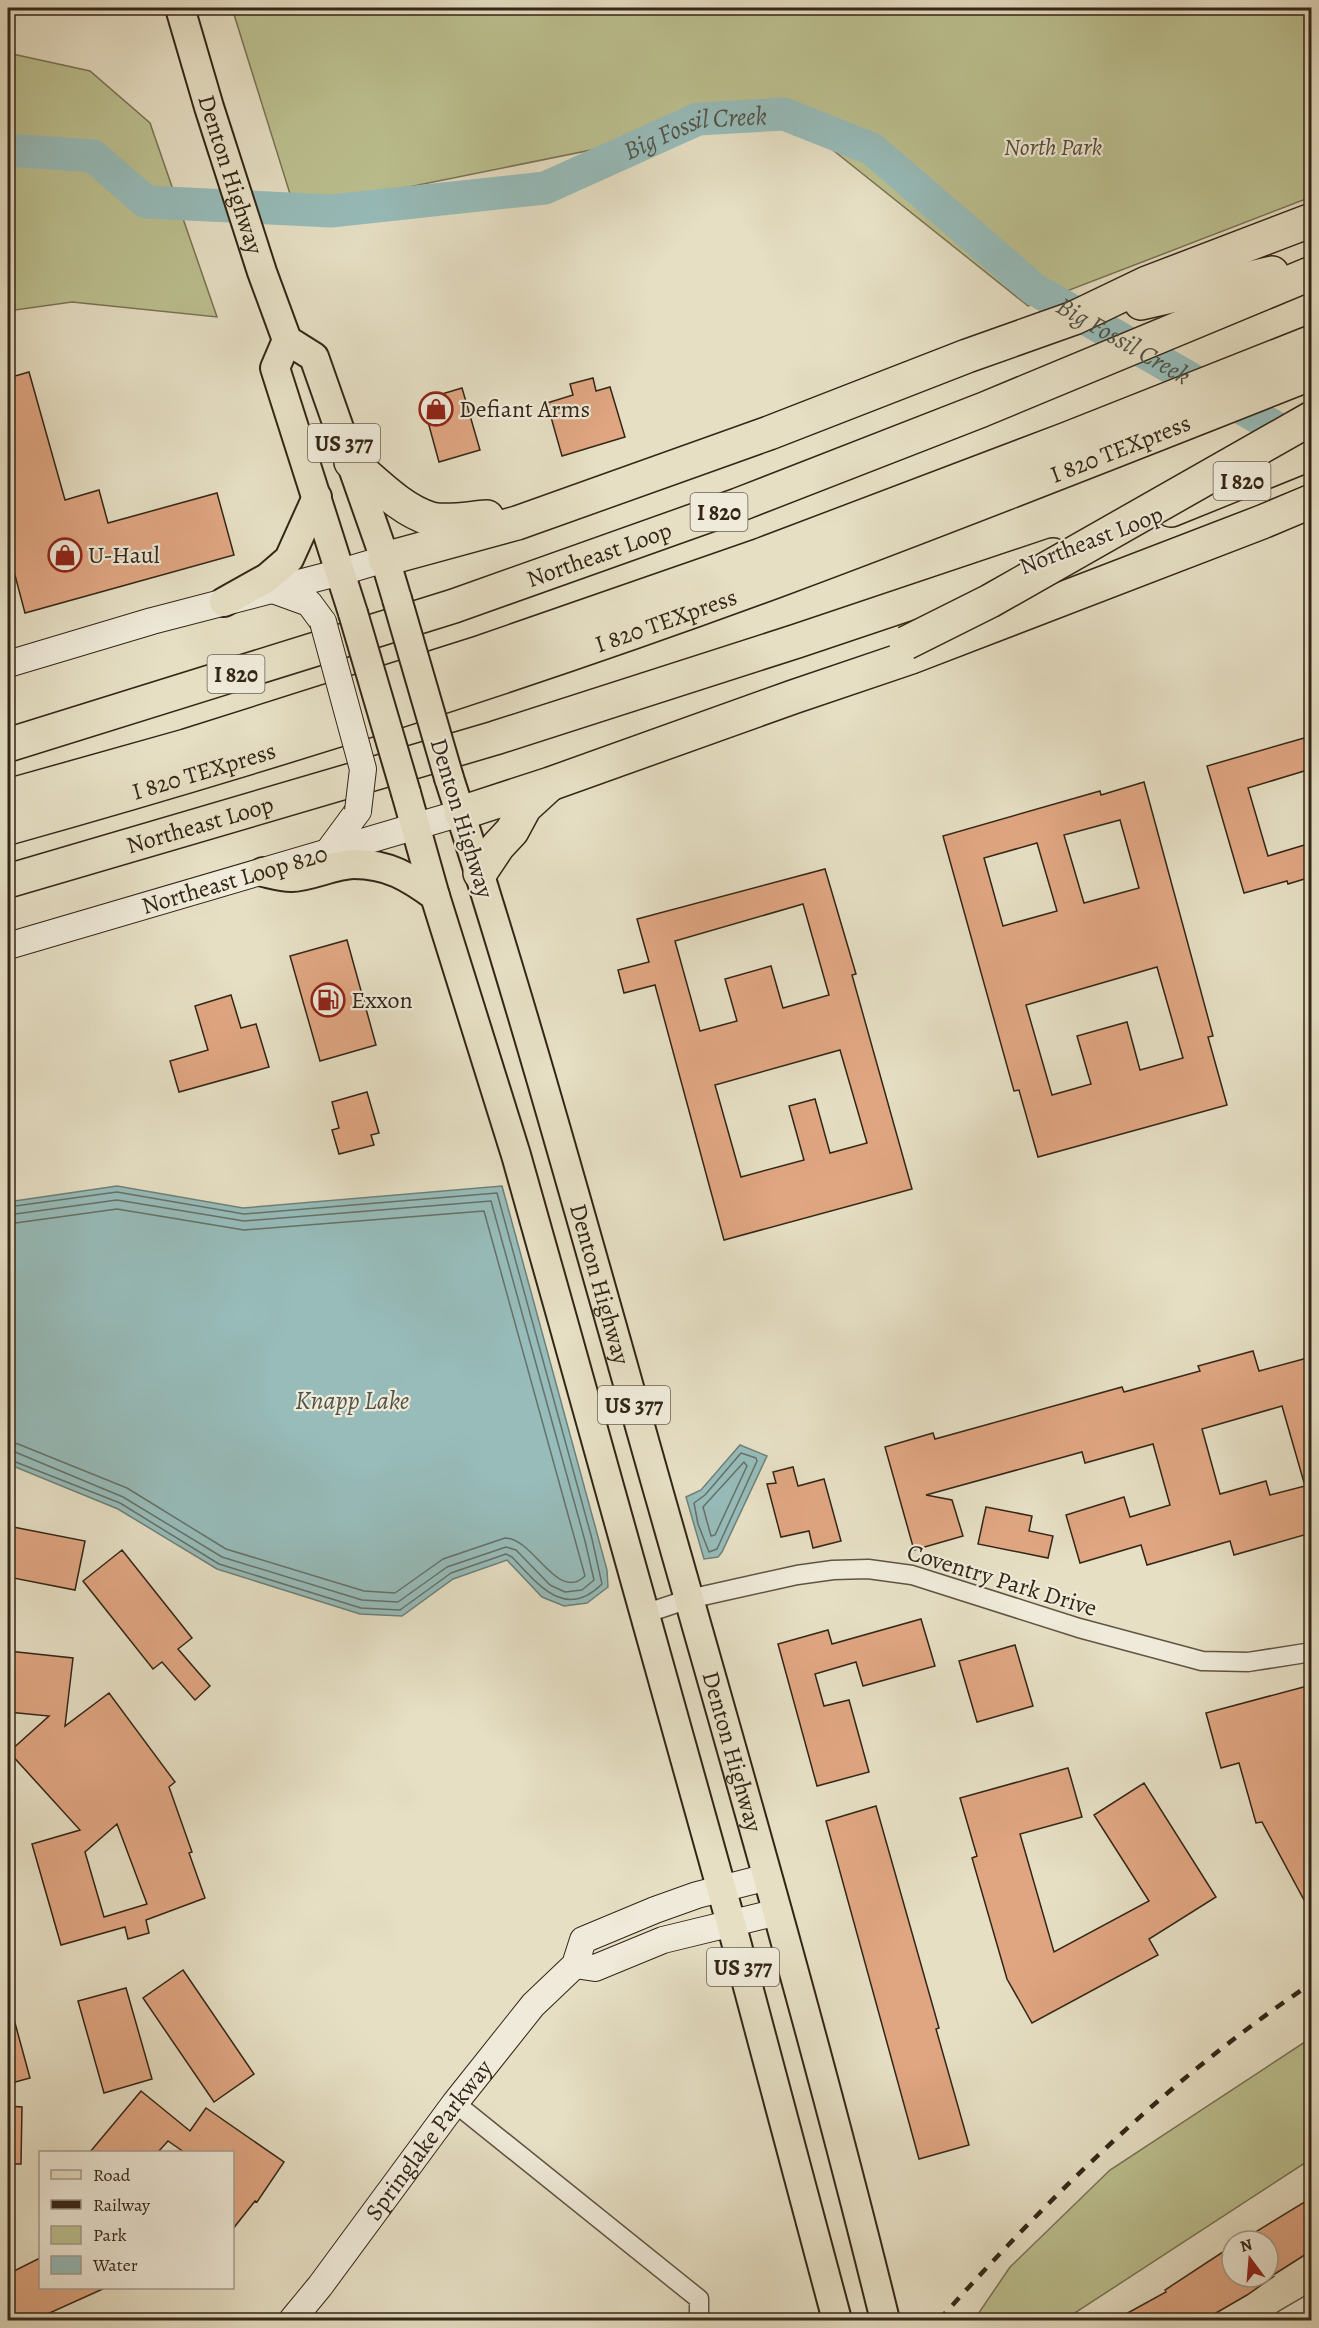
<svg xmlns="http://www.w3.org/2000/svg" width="1319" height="2328" viewBox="0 0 1319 2328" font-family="Alegreya,serif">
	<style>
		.green { fill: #bcc090; stroke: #787354; stroke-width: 1.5 }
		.water { fill: #97bcba; stroke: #6f8079; stroke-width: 1.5 }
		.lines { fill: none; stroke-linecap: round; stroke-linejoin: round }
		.shore { stroke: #657168; stroke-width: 1.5 }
		.river { stroke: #97bcba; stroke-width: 33 }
		.building { fill: #e0a682; stroke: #332617; stroke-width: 1.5; fill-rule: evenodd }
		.street-casing { stroke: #605442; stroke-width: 21 }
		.secondary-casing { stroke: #332617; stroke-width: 28 }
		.primary-casing { stroke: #332617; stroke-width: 32 }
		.highway-casing { stroke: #332617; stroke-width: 36 }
		.street { stroke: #efead9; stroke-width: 18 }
		.secondary { stroke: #efead9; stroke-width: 26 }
		.primary { stroke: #e6dfc4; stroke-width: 28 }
		.highway { stroke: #e6dfc4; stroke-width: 33 }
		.rail { stroke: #332617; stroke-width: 4.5; stroke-dasharray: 10 10; stroke-linecap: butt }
		.secondary-bridge-casing { stroke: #332617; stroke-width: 28; stroke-linecap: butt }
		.primary-bridge-casing { stroke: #332617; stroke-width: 32; stroke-linecap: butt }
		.highway-bridge-casing { stroke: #332617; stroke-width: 36; stroke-linecap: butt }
		.secondary-bridge { stroke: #efead9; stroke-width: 26 }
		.primary-bridge { stroke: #e6dfc4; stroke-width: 28 }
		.highway-bridge { stroke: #e6dfc4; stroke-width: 33 }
		.labels { text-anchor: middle; stroke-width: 4.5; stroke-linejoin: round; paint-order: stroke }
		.shield { fill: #efead9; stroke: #6b6151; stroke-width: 1.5 }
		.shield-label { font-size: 22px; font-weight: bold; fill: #332617 }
		.park-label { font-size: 24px; font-style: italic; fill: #554c35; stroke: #efead9 }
		.street-label { font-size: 24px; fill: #332617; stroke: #efead9 }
		.poi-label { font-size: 24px; fill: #332617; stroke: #efead9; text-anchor: start }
		.water-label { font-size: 26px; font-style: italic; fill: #515348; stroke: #efead9 }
	</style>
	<rect width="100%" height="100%" fill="#e6dfc4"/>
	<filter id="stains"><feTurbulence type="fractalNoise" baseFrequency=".00333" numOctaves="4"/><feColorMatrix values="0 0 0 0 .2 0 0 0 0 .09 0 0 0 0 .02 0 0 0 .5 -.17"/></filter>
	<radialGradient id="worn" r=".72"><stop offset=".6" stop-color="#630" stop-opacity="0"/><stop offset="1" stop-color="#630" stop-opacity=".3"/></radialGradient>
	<!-- green -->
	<path class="green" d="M232,8h1079v189l-283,109 -244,-195 -489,99z
		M8,53l82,18 60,52 67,194 -145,-15 -64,9z
		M1311,2038v121l-247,161h-90l36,-53 100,-97z"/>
	<!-- water -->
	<path class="water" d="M117,1186l126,22 259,-22 96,351 9,33 1,17 -21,16 -23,3 -22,-9 -35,-37 -54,19 -51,37 -42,-2 -143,-45 -99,-60 -110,-45v-262z
		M740,1445l27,11 -45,96 -4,5 -14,2 -18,-62 15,-7z"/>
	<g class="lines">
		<!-- shore -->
		<path class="shore" d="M8,1207l109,-15 127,22 253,-21 95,346 10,45c-37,37 -64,0 -90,-27l-6,-3 -55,19 -51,37 -39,-2 -142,-44 -99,-61 -112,-44
			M8,1215l109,-15 127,21 247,-20 94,340 9,39 -12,10 -17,2 -15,-7 -34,-35 -10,-3 -59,20 -49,35 -36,-2 -140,-43 -99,-60 -108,-45 -7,-1
			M8,1224l109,-15 127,21 240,-19 101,365c-28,27 -51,-38 -80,-38l-62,21 -48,34 -31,-2 -138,-42 -99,-61 -109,-44 -10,-2
			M741,1453l15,5 1,3 -40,88 -8,3 -11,-28 -4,-21 11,-8z
			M744,1462l3,4 -32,69 -4,1 -8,-29z"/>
		<!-- river -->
		<path class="river" id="s1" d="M8,150l85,6 53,46 185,9 214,-23 153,-69 86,-5 88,35 162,140 274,157"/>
	</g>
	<!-- building -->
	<path class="building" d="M29,372l36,128 34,-10 9,33 109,-30 17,62 -209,58 -17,-64v-171z
		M593,378l3,13 14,-4 15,50 -63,19 -15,-53 26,-8 -3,-11z
		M462,388l18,62 -41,12 -17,-62z
		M1311,736v33l-63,19 20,68 43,-13v34l-23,7 -1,-3 -43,12 -37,-127z
		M1144,782l69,254 -5,1 19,68 -189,52 -19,-67 -5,1 -71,-255 157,-45 1,4zM1120,820l19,68 -55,15 -20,-68zM1037,843l20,68 -54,15 -19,-68zM1157,967l26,91 -43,12 -13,-48 -50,14 14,48 -39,11 -26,-90z
		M825,869l31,105 -4,1 60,214 -188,51 -69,-255 -31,8 -6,-23 31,-8 -12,-43zM803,904l26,91 -46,13 -12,-42 -46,13 12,42 -37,10 -25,-90zM840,1050l27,93 -37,10 -15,-54 -26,7 15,54 -63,17 -26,-92z
		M347,940l29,105 -56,16 -30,-105z
		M231,995l10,33 15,-4 13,43 -90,25 -9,-31 38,-11 -13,-44z
		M367,1092l12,41 -8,2 3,10 -35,9 -7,-24 7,-2 -7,-26z
		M1253,1351l6,20 52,-14v176l-77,22 -4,-14 -83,24 -6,-20 -61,18 -14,-48 58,-18 6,20 40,-12 -17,-61 -68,19 -3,-11 -156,43 26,5 11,36 -49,14 -29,-103 48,-14 2,6 187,-52 2,5 76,-21 -2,-5zM1282,1406l23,80 -35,9 -4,-14 -46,13 -18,-65z
		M793,1467l5,19 26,-7 17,62 -28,7 -4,-17 -28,6 -14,-53 9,-1 -3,-11z
		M986,1507l46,9 -3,15 24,5 -5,22 -70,-14z
		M8,1526l77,15 -10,49 -67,-13z
		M122,1550l70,88 -14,11 32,37 -15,14 -33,-38 -9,7 -70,-88z
		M921,1619l14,47 -72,20 -7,-24 -41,12 9,32 25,-6 20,72 -52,14 -39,-142 50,-14 4,14z
		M1015,1645l18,61 -56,16 -18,-61z
		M8,1651l65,7 -8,68 44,-33 66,89 -6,5 23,65 -3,1 16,45 -59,22 3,13 -21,6 -3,-12 -64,18 -29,-101 48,-14 -71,-78 40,-36 -41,-4zM117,1824l30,80 -43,13 -19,-65z
		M1311,1685v228l-49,-91 -6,1 -17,-60 -18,5 -15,-55z
		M1068,1768l14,49 -62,17 34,118 95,-51 -55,-86 50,-32 72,114 -67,42 9,16 -126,68 -25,-44 -35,-121 5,-2 -17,-58z
		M876,1806l63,222 -3,1 33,116 -50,14 -93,-338z
		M183,1970l71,104 -40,28 -71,-104z
		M126,1988l26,91 -48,14 -26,-92z
		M8,2012h4l18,66 -22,6z
		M141,2091l49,40 16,-23 78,54 -27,40 -2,-1 -23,29v-78h-48l-16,-11 -10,11h-68z
		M8,2106l14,1 -1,57h-13z
		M1311,2198v53l-41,26h3l-26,18 -43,25h-89l51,-28 -1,-2 67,-44v31h36v-36h-27z
		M40,2258v30h65l-71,32h-26v-46z"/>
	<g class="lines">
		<!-- street casing -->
		<g class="street-casing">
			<path id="street" d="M644,1614l45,-15 108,-24 36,-5 35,-1 44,6 167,53 123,33 46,1 64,-10
				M455,2103l244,196v21
				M1283,2320l29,-17"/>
		</g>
		<!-- secondary casing -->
		<g class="secondary-casing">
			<g id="secondary">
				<path d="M273,590l36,13 14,19"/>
				<path d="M8,664l144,-43 189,-49 44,-13"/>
				<path d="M327,853l31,-42"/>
				<path id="s2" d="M8,946l453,-133"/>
				<path d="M575,1965l20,3 68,-28 115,-28"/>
				<path id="s3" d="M292,2320l28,-34 135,-183 78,-98 42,-40 8,-25 72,-30 42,-15 71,-18"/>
			</g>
		</g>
		<!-- primary casing -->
		<g class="primary-casing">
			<g id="primary">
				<path id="s4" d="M180,8l29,99 53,165 25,68 27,17 71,202 12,40"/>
				<path d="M287,340l-12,28 78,245"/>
				<path d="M224,602l43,-24 22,-19 28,-62"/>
				<path id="s5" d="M449,778c77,237 143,479 211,719 78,274 157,547 225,823"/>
				<path d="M406,793l29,103 81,259 46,163 169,605 106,397"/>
				<path d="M263,872c9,2 19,5 28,5 15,1 44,-13 63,-13 34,0 55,13 81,32"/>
			</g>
		</g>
		<!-- highway casing -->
		<g class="highway-casing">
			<g id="highway">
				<path d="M1141,303l131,-30"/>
				<path d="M351,462c24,20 50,48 80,57 17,4 39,-1 56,-2"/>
				<path d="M1171,510l141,-57"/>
				<path d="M385,559l132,-36 252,-90 198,-77 107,-38 73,-35 165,-63"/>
				<path id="s6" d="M8,745l446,-139 284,-101 244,-95 330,-137"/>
				<path d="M8,796l178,-50 290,-92 285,-99 306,-116 245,-97"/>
				<path d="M461,813l89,-29 243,-87 118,-40 351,-135 50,-21"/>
				<path id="s7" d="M8,828c260,-73 519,-155 773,-249 178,-66 354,-136 531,-206"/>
				<path d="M480,873l18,-27 14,-15 13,-24 24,-22"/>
				<path id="s8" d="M8,881l487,-143 302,-97 256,-86"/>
			</g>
		</g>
		<!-- street -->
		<use href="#street" class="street"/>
		<!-- secondary -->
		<use href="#secondary" class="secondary"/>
		<!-- primary -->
		<use href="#primary" class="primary"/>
		<!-- highway -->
		<use href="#highway" class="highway"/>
		<!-- rail -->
		<path class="rail" d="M939,2320c112,-125 232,-243 373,-337"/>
		<!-- secondary-bridge casing -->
		<g class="secondary-bridge-casing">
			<path id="secondary-bridge" d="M323,622l40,147 -5,42"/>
		</g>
		<!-- primary-bridge casing -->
		<g class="primary-bridge-casing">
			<path id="primary-bridge" d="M397,599l52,179
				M353,613l53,180"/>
		</g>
		<!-- highway-bridge casing -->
		<g class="highway-bridge-casing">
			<path id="highway-bridge" d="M906,643l84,-42 322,-183"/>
		</g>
		<!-- secondary-bridge -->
		<use href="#secondary-bridge" class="secondary-bridge"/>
		<!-- primary-bridge -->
		<use href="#primary-bridge" class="primary-bridge"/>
		<!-- highway-bridge -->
		<use href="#highway-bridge" class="highway-bridge"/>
	</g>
	<!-- icons -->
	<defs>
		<g id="shop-ring" transform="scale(1.725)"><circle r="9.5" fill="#efead9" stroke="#8f2418" stroke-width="1.5"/><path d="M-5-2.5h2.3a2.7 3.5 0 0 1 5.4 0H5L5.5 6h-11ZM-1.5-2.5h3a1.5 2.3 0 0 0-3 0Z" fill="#8f2418"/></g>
		<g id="fuel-ring" transform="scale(1.725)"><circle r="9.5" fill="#efead9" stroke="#8f2418" stroke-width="1.5"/><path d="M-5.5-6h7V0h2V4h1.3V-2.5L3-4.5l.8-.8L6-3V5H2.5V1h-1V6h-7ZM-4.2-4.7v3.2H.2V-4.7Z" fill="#8f2418"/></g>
	</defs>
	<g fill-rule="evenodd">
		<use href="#shop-ring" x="436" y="409"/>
		<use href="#shop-ring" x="65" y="555"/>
		<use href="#fuel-ring" x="328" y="1000"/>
	</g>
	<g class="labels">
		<!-- shield labels -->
		<g class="shield">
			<rect x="308" y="424" width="72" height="38" rx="4.5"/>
			<rect x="1213.5" y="462" width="57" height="38" rx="4.5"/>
			<rect x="690.5" y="493" width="57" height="38" rx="4.5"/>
			<rect x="207.5" y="655" width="57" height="38" rx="4.5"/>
			<rect x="598" y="1386" width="72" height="38" rx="4.5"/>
			<rect x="707" y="1948" width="72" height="38" rx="4.5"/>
		</g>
		<g class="shield-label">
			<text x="344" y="451">US 377</text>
			<text x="1242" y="489">I 820</text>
			<text x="719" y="520">I 820</text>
			<text x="236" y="682">I 820</text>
			<text x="634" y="1413">US 377</text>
			<text x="743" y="1975">US 377</text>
		</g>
		<!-- park labels -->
		<g class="park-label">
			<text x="1053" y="155">North Park</text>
		</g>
		<!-- street labels -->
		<g class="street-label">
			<text dy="8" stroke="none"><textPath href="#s4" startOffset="174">Denton Highway</textPath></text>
			<text dy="8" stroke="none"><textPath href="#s7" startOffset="1176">I 820 TEXpress</textPath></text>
			<text transform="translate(1091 540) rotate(-21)" y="8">Northeast Loop</text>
			<text dy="8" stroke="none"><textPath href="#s6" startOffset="621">Northeast Loop</textPath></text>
			<text dy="8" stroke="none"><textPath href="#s7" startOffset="690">I 820 TEXpress</textPath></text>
			<text dy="8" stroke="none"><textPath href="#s7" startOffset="204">I 820 TEXpress</textPath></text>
			<text transform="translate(462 818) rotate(73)" y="8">Denton Highway</text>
			<text dy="8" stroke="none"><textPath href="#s8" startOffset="200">Northeast Loop</textPath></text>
			<text dy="8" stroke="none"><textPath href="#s2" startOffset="236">Northeast Loop 820</textPath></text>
			<text dy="8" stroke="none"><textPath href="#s5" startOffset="528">Denton Highway</textPath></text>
			<text transform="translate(1002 1580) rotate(17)" y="8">Coventry Park Drive</text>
			<text dy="8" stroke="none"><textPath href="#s5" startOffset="1014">Denton Highway</textPath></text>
			<text dy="8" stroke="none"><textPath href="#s3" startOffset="226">Springlake Parkway</textPath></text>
		</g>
		<!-- poi labels -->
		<g class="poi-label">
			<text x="459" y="417">Defiant Arms</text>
			<text x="88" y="563">U-Haul</text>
			<text x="351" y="1008">Exxon</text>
		</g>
		<!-- water labels -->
		<g class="water-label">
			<text dy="9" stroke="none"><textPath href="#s1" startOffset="718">Big Fossil Creek</textPath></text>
			<text dy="9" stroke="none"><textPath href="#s1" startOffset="1222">Big Fossil Creek</textPath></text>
			<text x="352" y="1409">Knapp Lake</text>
		</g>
	</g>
	<!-- margin -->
	<rect width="1319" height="2328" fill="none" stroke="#e6dfc4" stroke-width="30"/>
	<rect x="9" y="9" width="1301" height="2310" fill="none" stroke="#332617" stroke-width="3"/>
	<rect x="15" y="15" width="1289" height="2298" fill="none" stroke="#332617" stroke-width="1.5"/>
	<!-- legend -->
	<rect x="39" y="2151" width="195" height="138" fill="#efead9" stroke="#a49c8b" stroke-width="1.5"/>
	<rect x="51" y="2170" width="30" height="9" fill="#e6dfc4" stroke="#a49c8b" stroke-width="1.5"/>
	<text x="93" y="2181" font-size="18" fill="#332617">Road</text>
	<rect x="51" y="2200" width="30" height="9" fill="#332617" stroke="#a49c8b" stroke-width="1.5"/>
	<text x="93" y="2211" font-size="18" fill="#332617">Railway</text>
	<rect x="51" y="2226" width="30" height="18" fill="#bcc090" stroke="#a49c8b" stroke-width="1.5"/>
	<text x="93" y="2241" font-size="18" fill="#332617">Park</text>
	<rect x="51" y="2256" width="30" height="18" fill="#97bcba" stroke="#a49c8b" stroke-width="1.5"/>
	<text x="93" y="2271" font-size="18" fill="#332617">Water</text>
	<!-- north arrow -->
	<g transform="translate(1250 2259) rotate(344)"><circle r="28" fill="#efead9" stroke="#a49c8b" stroke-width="1.5"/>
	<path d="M0-4.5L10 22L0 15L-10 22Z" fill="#8f2418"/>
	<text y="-9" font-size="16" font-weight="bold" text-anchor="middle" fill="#332617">N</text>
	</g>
	<rect width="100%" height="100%" filter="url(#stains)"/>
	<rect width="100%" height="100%" fill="url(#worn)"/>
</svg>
